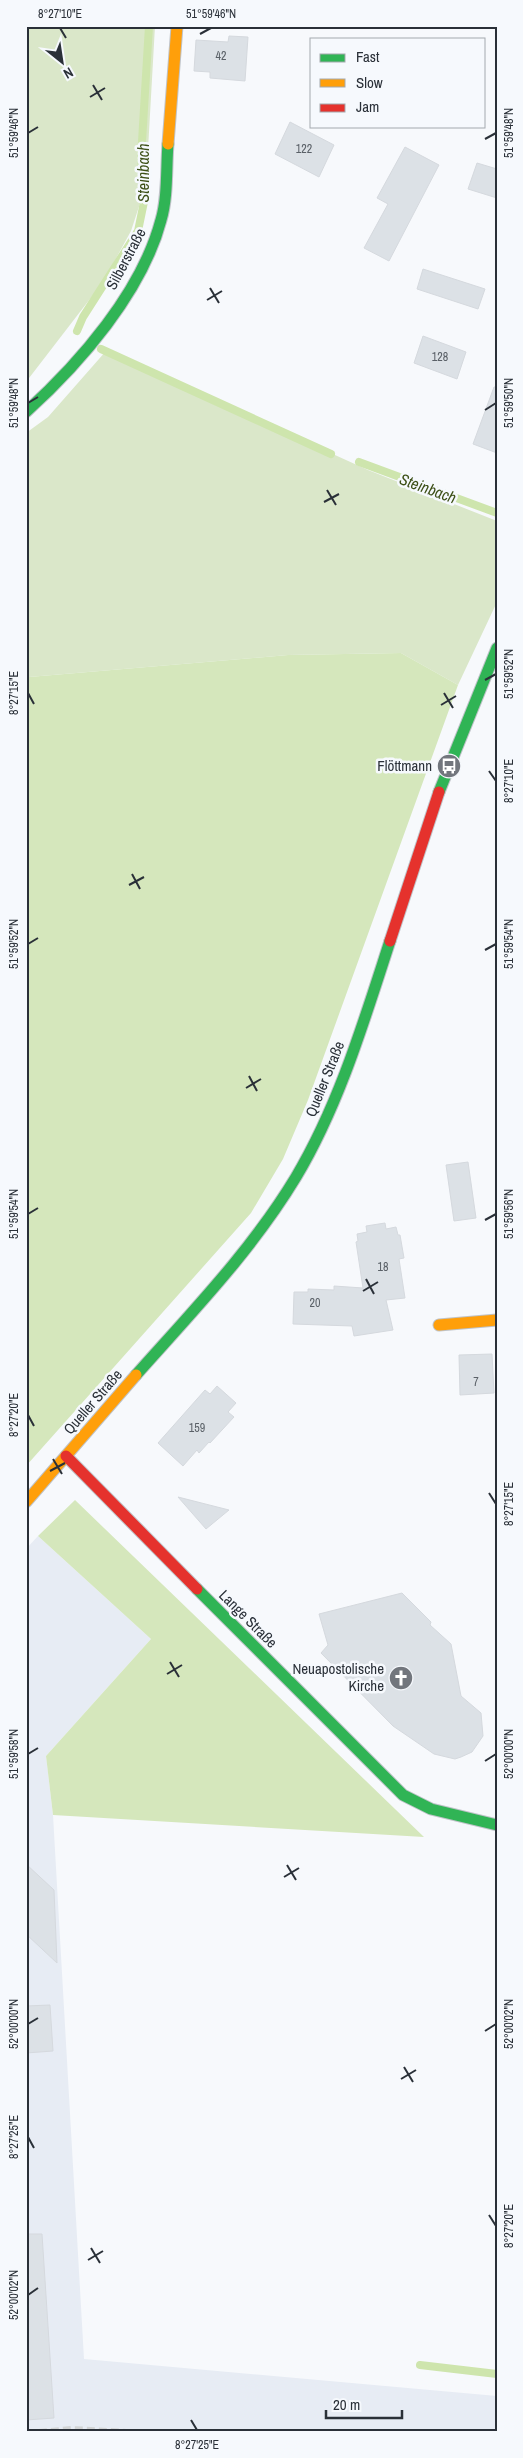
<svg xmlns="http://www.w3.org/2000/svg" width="523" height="2458" viewBox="0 0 523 2458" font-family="'Archivo Narrow',sans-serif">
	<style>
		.built { fill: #e7ecf4 }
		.green { fill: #dae7c9 }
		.forest { fill: #d5e7bc }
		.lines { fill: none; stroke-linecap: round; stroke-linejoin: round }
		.stream { stroke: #cee5ad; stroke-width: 8 }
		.building { fill: #dce1e6; stroke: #d5d9de }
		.fast-casing { stroke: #bfc3c8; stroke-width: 13 }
		.slow-casing { stroke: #bfc3c8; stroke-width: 13 }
		.jam-casing { stroke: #bfc3c8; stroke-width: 13 }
		.fast { stroke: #30b455; stroke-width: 11 }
		.slow { stroke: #ff9f0a; stroke-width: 11 }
		.jam { stroke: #e5322d; stroke-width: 11 }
		.rail { stroke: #d2d4d5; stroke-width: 4; stroke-dasharray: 8 4; stroke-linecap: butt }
		.ticks { fill: none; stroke: #2a3038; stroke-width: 2 }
		.labels { text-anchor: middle; stroke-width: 5; stroke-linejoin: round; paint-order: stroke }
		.number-label { font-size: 12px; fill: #5a6067 }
		.street-label { font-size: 15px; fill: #2a3038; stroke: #f6f9fd }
		.poi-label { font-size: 15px; fill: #2a3038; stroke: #f6f9fd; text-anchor: end }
		.water-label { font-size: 16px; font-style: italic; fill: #3d5017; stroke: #f6f9fd }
		.neatline { fill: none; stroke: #2a3038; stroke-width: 2 }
		.ticks-label { font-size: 12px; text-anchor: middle; fill: #2a3038 }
	</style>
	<rect width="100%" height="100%" fill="#f7f9fc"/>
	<!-- built -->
	<path class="built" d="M38,1536l113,103 -105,117 7,59 31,544 413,37v36h-471v-883z"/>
	<!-- green -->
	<path class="green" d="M26,26h129l-9,159 -15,46 -28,51 -77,100z
		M106,351l262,119 129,51v81l-39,83 -57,-32 -113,2 -259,22 -3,-4v-240l22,-16z"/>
	<!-- forest -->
	<path class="forest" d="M401,653l57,32 -150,415 -25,59 -32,54 -225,253v-793l3,4 259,-22z
		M75,1500l349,337 -371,-22 -7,-59 105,-117 -113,-103z"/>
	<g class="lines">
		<!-- stream -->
		<path class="stream" d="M77,331l6,-14 55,-86 7,-34 -4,-39 8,-132
			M101,349l230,105
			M359,462l138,51
			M420,2365l77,9"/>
	</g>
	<!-- building -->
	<path class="building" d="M229,36l19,1 -3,44 -35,-3v-6l-16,-1 2,-31 32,2z
		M290,122l44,23 -15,32 -44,-23z
		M405,147l34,18 -50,96 -25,-13 24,-44 -11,-6z
		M477,163l20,6v29l-29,-9z
		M423,269l62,20 -7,20 -61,-20z
		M423,336l43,16 -9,27 -43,-16z
		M494,387h3v66l-24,-9z
		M468,1162l8,56 -22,3 -8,-56z
		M385,1223l1,6 10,-2 2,8h2l4,23 -5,1 6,39 -19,2 7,30 -39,6 -2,-10 -59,-2 1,-32h14v-3l26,1v-4l29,2 -7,-46 2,-1 -1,-7 10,-2 -1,-6z
		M492,1354l2,39 -34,2 -1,-40z
		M217,1386l19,17 -8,9 6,5 -24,26 -1,-1 -10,11 -2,-3 -14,16 -25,-23 47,-53 5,4z
		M178,1497l51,13 -23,19z
		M402,1593l29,29 -1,3 21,19 10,52 20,17 2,23 -11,16 -11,5 -6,2 -21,-5 -41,-28 -72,-73 7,-8 -9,-31z
		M26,1864l28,26 3,73 -31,-29z
		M50,2005l3,46 -27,2v-47z
		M26,2234h16l12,184 -28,2z"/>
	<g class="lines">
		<!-- fast casing -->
		<g class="fast-casing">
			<path id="fast" d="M26,412c54,-49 116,-120 135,-192 7,-23 5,-52 7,-76
				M439,792l58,-144
				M136,1375c56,-63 116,-125 160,-198 43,-72 68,-156 94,-236
				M197,1589l206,206 28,14 66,16"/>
		</g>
		<!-- slow casing -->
		<g class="slow-casing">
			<path id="slow" d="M168,144l9,-118
				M439,1325l58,-5
				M26,1502l110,-127"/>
		</g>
		<!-- jam casing -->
		<g class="jam-casing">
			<path id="jam" d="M390,941l49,-149
				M66,1456l131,133"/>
		</g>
		<!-- fast -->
		<use href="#fast" class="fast"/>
		<!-- slow -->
		<use href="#slow" class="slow"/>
		<!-- jam -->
		<use href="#jam" class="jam"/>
		<!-- rail -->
		<path class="rail" d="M27,2432l45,-4 74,4"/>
	</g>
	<!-- ticks -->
	<path class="ticks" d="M60,28l6,10M200,34l11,-6M93,85l9,15M90,97l15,-9M28,133l10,-6M485,139l11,-6M210,288l9,15M207,300l15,-9M28,403l10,-6M485,410l11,-7M327,490l9,15M324,502l15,-8M485,680l11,-6M28,693l6,11M444,693l9,15M441,705l15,-9M489,771l7,10M132,874l8,15M129,885l15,-8M28,944l10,-6M485,950l11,-6M249,1076l8,15M246,1088l15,-9M28,1214l10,-6M485,1220l11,-6M366,1279l8,15M363,1291l15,-9M28,1415l6,11M53,1459l9,15M50,1471l15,-8M489,1493l7,11M170,1662l9,15M167,1674l15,-9M28,1754l10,-6M485,1761l11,-7M287,1865l9,15M284,1877l15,-9M28,2024l10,-6M485,2031l11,-7M404,2067l9,15M401,2079l15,-9M28,2137l6,11M489,2215l7,11M91,2248l9,15M88,2260l15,-9M28,2295l10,-7M191,2420l6,10"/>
	<!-- icons -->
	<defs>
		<g id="bus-disc" transform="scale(1.25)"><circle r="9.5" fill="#72767d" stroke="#f6f9fd"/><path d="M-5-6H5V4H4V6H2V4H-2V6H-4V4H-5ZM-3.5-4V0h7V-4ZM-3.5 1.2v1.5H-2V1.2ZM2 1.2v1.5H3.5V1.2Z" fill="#fff"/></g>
		<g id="church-disc" transform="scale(1.25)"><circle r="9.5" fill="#72767d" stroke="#f6f9fd"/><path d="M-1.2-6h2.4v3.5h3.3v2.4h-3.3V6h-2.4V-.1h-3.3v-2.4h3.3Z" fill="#fff"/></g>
	</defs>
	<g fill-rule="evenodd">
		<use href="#bus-disc" x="449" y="766"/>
		<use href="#church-disc" x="401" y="1678"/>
	</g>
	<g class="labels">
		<!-- number labels -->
		<g class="number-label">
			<text x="221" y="60">42</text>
			<text x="304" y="153">122</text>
			<text x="440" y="361">128</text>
			<text x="383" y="1271">18</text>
			<text x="315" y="1307">20</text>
			<text x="476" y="1386">7</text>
			<text x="197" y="1432">159</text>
		</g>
		<!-- street labels -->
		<g class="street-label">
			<text transform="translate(126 259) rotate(-62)" y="5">Silberstraße</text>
			<text transform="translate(325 1079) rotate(-68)" y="5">Queller Straße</text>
			<text transform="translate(93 1402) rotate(-49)" y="5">Queller Straße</text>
			<text transform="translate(248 1619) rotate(45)" y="5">Lange Straße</text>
		</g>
		<!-- poi labels -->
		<g class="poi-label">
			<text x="432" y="771">Flöttmann</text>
			<text x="384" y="1674">Neuapostolische<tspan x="384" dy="17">Kirche</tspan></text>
		</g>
		<!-- water labels -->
		<g class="water-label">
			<text transform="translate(143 173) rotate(-90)" y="6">Steinbach</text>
			<text transform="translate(428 488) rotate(20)" y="6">Steinbach</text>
		</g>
	</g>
	<!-- border -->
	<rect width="523" height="2458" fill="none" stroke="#f6f9fd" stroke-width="55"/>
	<!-- legend -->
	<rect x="310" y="38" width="175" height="90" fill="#f6f9fd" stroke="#a4a9ae"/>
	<rect x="320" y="54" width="25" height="8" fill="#30b455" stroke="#a4a9ae"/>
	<text x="356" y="62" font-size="15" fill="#2a3038">Fast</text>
	<rect x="320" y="79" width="25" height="8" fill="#ff9f0a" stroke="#a4a9ae"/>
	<text x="356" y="88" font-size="15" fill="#2a3038">Slow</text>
	<rect x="320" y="104" width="25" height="8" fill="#e5322d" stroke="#a4a9ae"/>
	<text x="356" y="112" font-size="15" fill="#2a3038">Jam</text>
	<!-- north arrow -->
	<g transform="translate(62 62) rotate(150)" stroke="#f6f9fd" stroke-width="4" paint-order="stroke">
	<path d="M0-4L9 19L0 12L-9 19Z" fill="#2a3038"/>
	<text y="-8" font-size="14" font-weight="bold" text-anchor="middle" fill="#2a3038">N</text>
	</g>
	<!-- scale -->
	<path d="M326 2410v8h76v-8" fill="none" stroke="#2a3038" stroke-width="2.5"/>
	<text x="333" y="2410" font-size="15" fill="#2a3038" stroke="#f6f9fd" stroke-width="4" paint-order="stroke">20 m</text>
	<rect x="28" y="28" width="468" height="2402" class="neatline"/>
	<g class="ticks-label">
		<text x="60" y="18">8°27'10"E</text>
		<text x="211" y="18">51°59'46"N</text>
		<text transform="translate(509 133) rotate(-90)" y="4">51°59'48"N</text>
		<text transform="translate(14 133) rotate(-90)" y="4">51°59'46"N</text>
		<text transform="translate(509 403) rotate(-90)" y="4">51°59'50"N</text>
		<text transform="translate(14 403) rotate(-90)" y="4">51°59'48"N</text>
		<text transform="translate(509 674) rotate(-90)" y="4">51°59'52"N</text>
		<text transform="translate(14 693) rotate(-90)" y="4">8°27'15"E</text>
		<text transform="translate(509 781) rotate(-90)" y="4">8°27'10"E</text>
		<text transform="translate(509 944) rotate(-90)" y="4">51°59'54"N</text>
		<text transform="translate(14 944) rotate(-90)" y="4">51°59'52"N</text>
		<text transform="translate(509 1214) rotate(-90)" y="4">51°59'56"N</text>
		<text transform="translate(14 1214) rotate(-90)" y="4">51°59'54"N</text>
		<text transform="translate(14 1415) rotate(-90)" y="4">8°27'20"E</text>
		<text transform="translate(509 1504) rotate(-90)" y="4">8°27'15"E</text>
		<text transform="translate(509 1754) rotate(-90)" y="4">52°00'00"N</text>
		<text transform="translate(14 1754) rotate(-90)" y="4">51°59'58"N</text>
		<text transform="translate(509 2024) rotate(-90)" y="4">52°00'02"N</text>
		<text transform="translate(14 2024) rotate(-90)" y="4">52°00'00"N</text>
		<text transform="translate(14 2137) rotate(-90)" y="4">8°27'25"E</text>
		<text transform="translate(509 2226) rotate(-90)" y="4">8°27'20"E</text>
		<text transform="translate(14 2295) rotate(-90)" y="4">52°00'02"N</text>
		<text x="197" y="2449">8°27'25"E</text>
	</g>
</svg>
